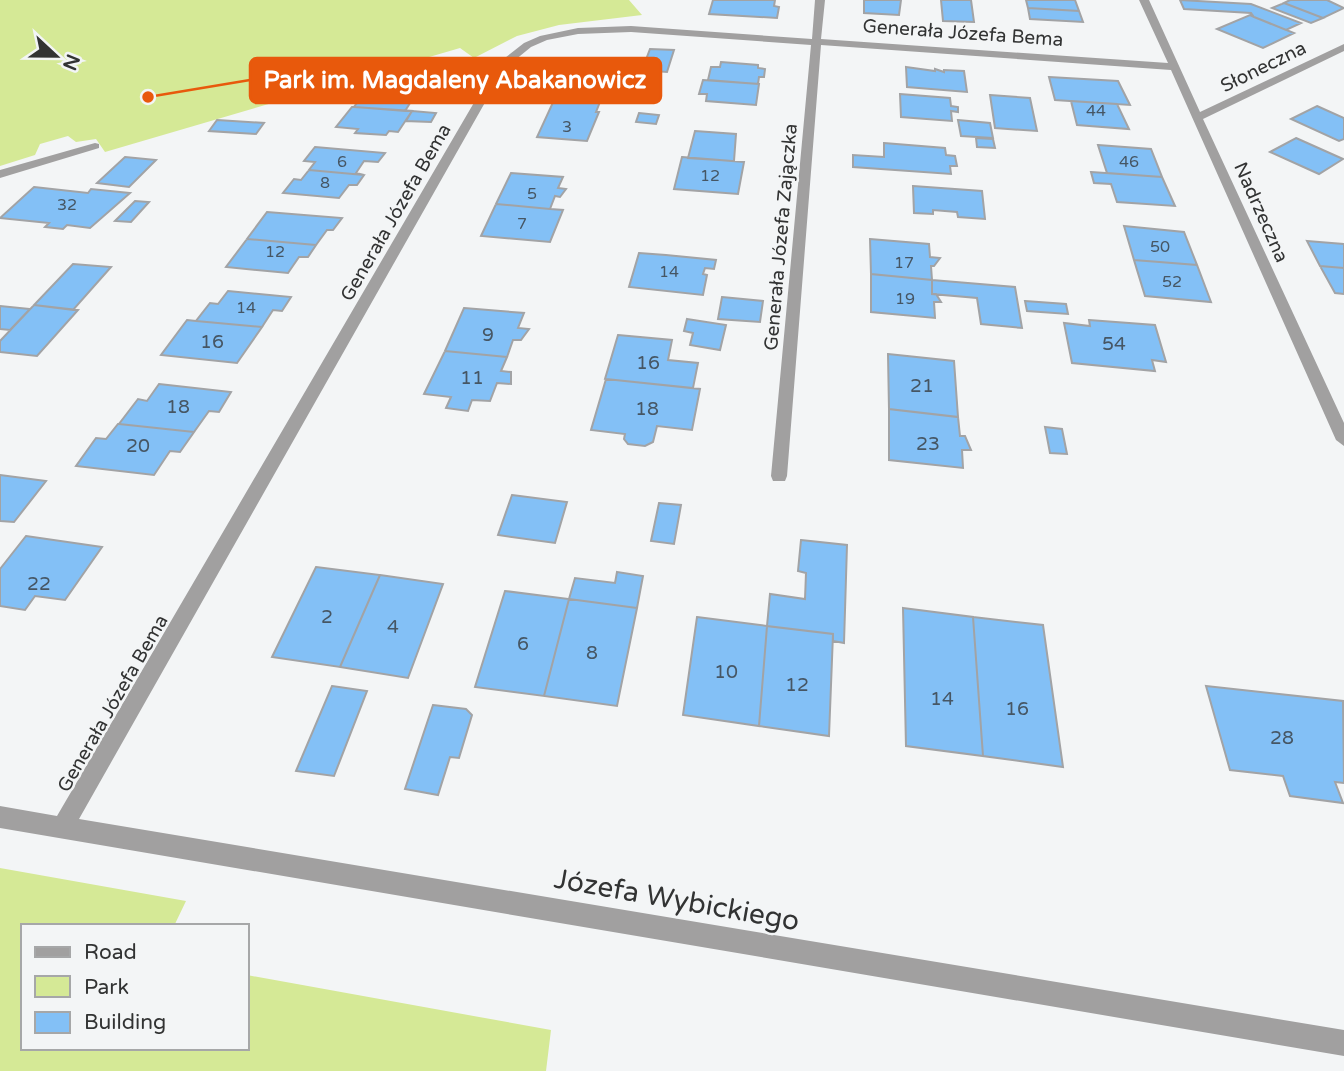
<svg xmlns="http://www.w3.org/2000/svg" width="1344" height="1071" viewBox="0 0 1344 1071" font-family="'Varela Round',sans-serif">
	<style>
		.green { fill: #d5e996 }
		.building { fill: #83c0f6; stroke: #a2a3a5; stroke-width: 2 }
		.lines { fill: none; stroke-linecap: round; stroke-linejoin: round }
		.minor { fill: #a1a0a0; fill-rule: evenodd }
		.labels { text-anchor: middle; stroke-width: 5; stroke-linejoin: round; paint-order: stroke }
		.far-number-label { font-size: 16px; fill: #465664 }
		.far-street-label { font-size: 19px; fill: #323333; stroke: #f3f5f6 }
		.number-label { font-size: 19px; fill: #465664 }
		.near-street-label { font-size: 28px; fill: #323333; stroke: #f3f5f6 }
		.leader { fill: none; stroke: #e8590c; stroke-width: 2.5 }
		.callout-dot { fill: #e8590c; stroke: #f3f5f6; stroke-width: 2.5 }
		.callout { fill: #e8590c; stroke: #e8590c; stroke-width: 2.5 }
		.callout-label { font-size: 24px; text-anchor: middle; font-weight: bold; fill: #fff }
	</style>
	<rect width="100%" height="100%" fill="#f3f5f6"/>
	<!-- green -->
	<path class="green" d="M0,0h629l13,15 -83,10 -42,11 -43,22 -14,-10 -355,104 -9,-13 -20,3 -8,-6 -28,8 -5,11 -35,11z
		M0,868l186,33 -12,25h-151v122h224v-73l304,55 -5,41h-546z"/>
	<!-- building -->
	<path class="building" d="M713,0h62l-1,6 5,1 -2,11 -68,-4z
		M864,0h37l-2,15 -35,-2z
		M941,0h30l3,22 -31,-1z
		M1026,0h49l4,11 -51,-3z
		M1180,0l71,4 50,19 -15,7 -32,-13 -3,-4 -67,-4z
		M1290,0h37l17,8 -21,10 -39,-15z
		M1284,3l39,15 -12,5 -39,-15z
		M1028,8l51,3 4,11 -53,-3z
		M1250,15l4,2 40,16 -31,15 -46,-19z
		M650,49l24,1 -7,22 -25,-2z
		M721,62l37,3v3l7,1 -1,8h-5l-1,7 -50,-4 3,-13h9z
		M906,67l29,4v-2l9,3v-2l20,1 3,21 -60,-5z
		M1049,77l69,4 12,24 -75,-5z
		M703,80l56,4 -3,21 -50,-4 1,-7h-8z
		M368,88l50,4h6l-5,9 -7,-1 -7,11 -51,-4z
		M900,94l50,4 1,8 7,1v5l-7,-1 1,10 -51,-4z
		M990,95l40,3 7,33 -42,-3z
		M555,98l45,4 -4,10h3l-12,29 -50,-4z
		M1071,101l46,3 12,25 -52,-4z
		M1317,106l27,12v21l-5,2 -48,-22z
		M352,107h2l58,4 -14,21 -9,-1 -3,4 -31,-2 3,-4 -22,-2z
		M412,111l24,2 -5,9 -25,-1z
		M639,113l20,2 -3,9 -20,-2z
		M217,120l47,3 -8,11 -47,-3z
		M958,120l32,3 3,15 -32,-2z
		M695,131l41,3 -2,27 -46,-3z
		M976,138l17,1 2,9 -18,-1z
		M1296,138l47,21 -24,15 -49,-22z
		M884,143l61,5 1,7 9,1 2,10h-7l1,8 -98,-7v-12l31,2z
		M1098,145l53,4 11,28 -55,-4z
		M315,147l70,6 -7,9 -14,-1 -8,12 8,2 -55,-5 6,-8 -11,-1z
		M125,157l31,3 -27,27 -32,-4z
		M682,157l62,5 -6,32 -64,-5z
		M309,170l55,5 -7,10h-8l-10,13 -56,-5 11,-14 7,1z
		M1091,172l71,5 13,29 -58,-4 -6,-18 -17,-1z
		M511,173l52,4 -5,11 8,1 -6,8 -5,-1 -5,13 -54,-5z
		M913,186l69,5 3,28 -27,-2 -1,-5 -24,-2v4l-19,-1z
		M34,187l54,6 3,-4 39,4 -40,35 -23,-3 -4,4 -18,-2 4,-4 -49,-5z
		M135,201l14,1 -18,20 -16,-1z
		M496,204l54,5 13,1 -13,32 -69,-6z
		M267,212l75,6 -9,12h-6l-11,15 -69,-6z
		M1124,226l60,6 13,33 -63,-5z
		M247,239l69,6 -8,12h-9l-11,16 -62,-6z
		M870,239l59,5 1,13 10,1 -6,8h-3l1,14 -61,-6z
		M1307,241l37,3v24l-24,-2z
		M639,253l27,2 50,5 -2,9 -9,-1 -2,6 4,1 -4,20 -74,-8z
		M1134,260l63,5 14,37 -66,-6z
		M73,264l38,3 -38,43 -39,-5z
		M1320,266l24,2v26l-9,-1z
		M871,274l61,6v14h4l5,8h-7l1,16 -64,-6z
		M932,280l83,7 7,41 -41,-4 -4,-26 -45,-4z
		M228,291l63,6 -9,14 -9,-1 -11,17 -66,-6 14,-18 8,1z
		M722,297l41,4 -3,21 -42,-3z
		M1025,301l41,3 2,10 -41,-3z
		M34,305l44,5 -41,46 -37,-4v-11z
		M0,306l30,3 -20,21 -10,-1z
		M464,308l60,5 -6,15 11,1 -8,11h-8l-6,17 -62,-6z
		M687,319l39,6 -6,25 -30,-5 3,-12 -9,-2z
		M187,320l9,1 66,6 -25,36 -76,-8z
		M1089,320l66,5 11,37 -14,-2 3,11 -83,-8 -8,-40 26,3z
		M618,335l54,5 -4,20 30,3 -5,25 -88,-9z
		M445,351l62,6 -6,14 10,1v12l-14,-1 -7,18 -18,-1 -4,11 -22,-3 5,-11 -27,-3z
		M888,354l66,7 4,56 -69,-8z
		M606,379l94,10 -8,41 -35,-4 -4,16 -8,4 -17,-2 -4,-5 1,-5 -34,-4z
		M159,384l72,8 -12,20 -10,-1 -15,21 -75,-8 19,-25 9,2z
		M889,409l69,8 2,19h5l6,14h-9l1,18 -74,-8z
		M118,424h1l75,8 -14,20 -10,-1 -16,24 -78,-9 20,-28 10,1z
		M1045,427l17,2 5,25 -17,-1z
		M0,475l46,6 -32,41 -14,-1z
		M512,495l55,7 -12,41 -57,-8z
		M659,503l22,2 -7,39 -23,-3z
		M26,536l76,11 -37,53 -30,-4 -10,14 -25,-4v-37z
		M801,540l46,5 -3,98 -11,-2v-7l-66,-8 3,-32 35,5 1,-26 -8,-2z
		M316,567l64,8 -40,92 -68,-10z
		M617,572l26,4 -6,32 -68,-9 6,-21 40,5z
		M380,575l63,9 -35,94 -68,-11z
		M505,591l64,8 -25,97 -69,-9z
		M569,599l68,9 -20,98 -73,-10z
		M903,608l70,9 10,139 -77,-10z
		M697,617l70,9 -8,100 -76,-11z
		M973,617l70,8 20,142 -80,-11z
		M767,626l66,8 -4,102 -70,-10z
		M332,686l35,5 -33,85 -38,-5z
		M1206,686l137,15 1,82 -9,-1 8,21 -53,-7 -7,-20 -53,-6z
		M433,705l33,4 6,6 -13,43 -9,-1 -12,38 -33,-6z"/>
	<g class="lines">
		<!-- minor -->
		<path class="minor" d="M815,0h10l-4,39 347,24 -29,-63h10l51,112 144,-68v7l-141,68 141,304v23l-8,-6 -165,-370 -350,-25 -34,431 -2,5h-12l-2,-5 40,-431 -180,-13 -53,2 -31,6 -16,7 -27,22 -425,750 1265,211v26l-1344,-228v-22l57,10 439,-751 28,-22 16,-7 38,-8 53,-2 181,13z
			M95,143l4,1v4l-99,30v-8z"/>
	</g>
	<g class="labels">
		<!-- far-number labels -->
		<g class="far-number-label">
			<text x="1096" y="116">44</text>
			<text x="567" y="132">3</text>
			<text x="342" y="167">6</text>
			<text x="1129" y="167">46</text>
			<text x="710" y="181">12</text>
			<text x="325" y="188">8</text>
			<text x="532" y="199">5</text>
			<text x="67" y="210">32</text>
			<text x="522" y="229">7</text>
			<text x="1160" y="252">50</text>
			<text x="275" y="257">12</text>
			<text x="904" y="268">17</text>
			<text x="669" y="277">14</text>
			<text x="1172" y="287">52</text>
			<text x="905" y="304">19</text>
			<text x="246" y="313">14</text>
		</g>
		<!-- far-street labels -->
		<g class="far-street-label">
			<text transform="translate(963 32) rotate(4)" y="7">Generała Józefa Bema</text>
			<text transform="translate(1263 66) rotate(-26)" y="7">Słoneczna</text>
			<text transform="translate(395 212) rotate(-60)" y="7">Generała Józefa Bema</text>
			<text transform="translate(1262 212) rotate(66)" y="7">Nadrzeczna</text>
			<text transform="translate(780 237) rotate(-85)" y="7">Generała Józefa Zajączka</text>
			<text transform="translate(112 703) rotate(-60)" y="7">Generała Józefa Bema</text>
		</g>
		<!-- number labels -->
		<g class="number-label">
			<text x="488" y="341">9</text>
			<text x="212" y="348">16</text>
			<text x="1114" y="350">54</text>
			<text x="648" y="369">16</text>
			<text x="472" y="384">11</text>
			<text x="922" y="392">21</text>
			<text x="178" y="413">18</text>
			<text x="647" y="415">18</text>
			<text x="928" y="450">23</text>
			<text x="138" y="452">20</text>
			<text x="39" y="590">22</text>
			<text x="327" y="623">2</text>
			<text x="393" y="633">4</text>
			<text x="523" y="650">6</text>
			<text x="592" y="659">8</text>
			<text x="726" y="678">10</text>
			<text x="797" y="691">12</text>
			<text x="942" y="705">14</text>
			<text x="1017" y="715">16</text>
			<text x="1282" y="744">28</text>
		</g>
		<!-- near-street labels -->
		<g class="near-street-label">
			<text transform="translate(677 899) rotate(10)" y="10">Józefa Wybickiego</text>
		</g>
	</g>
	<!-- callouts -->
	<path class="leader" d="M148 97L250 80"/>
	<circle class="callout-dot" cx="148" cy="97" r="7"/>
	<rect class="callout" x="250" y="58" width="411" height="45" rx="7"/>
	<g class="callout-label">
		<text x="455" y="88">Park im. Magdaleny Abakanowicz</text>
	</g>
	<!-- legend -->
	<rect x="21" y="924" width="228" height="126" fill="#f3f5f6" stroke="#a6a7a8" stroke-width="2"/>
	<rect x="35" y="947" width="35" height="10" fill="#a1a0a0" stroke="#a6a7a8" stroke-width="2"/>
	<text x="84" y="959" font-size="21" fill="#323333">Road</text>
	<rect x="35" y="976" width="35" height="21" fill="#d5e996" stroke="#a6a7a8" stroke-width="2"/>
	<text x="84" y="994" font-size="21" fill="#323333">Park</text>
	<rect x="35" y="1012" width="35" height="21" fill="#83c0f6" stroke="#a6a7a8" stroke-width="2"/>
	<text x="84" y="1029" font-size="21" fill="#323333">Building</text>
	<!-- north arrow -->
	<g transform="translate(56 56) rotate(112)" stroke="#f3f5f6" stroke-width="5" paint-order="stroke">
	<path d="M0-5L12 26L0 18L-12 26Z" fill="#323333"/>
	<text y="-10" font-size="19" font-weight="bold" text-anchor="middle" fill="#323333">N</text>
	</g>
</svg>
